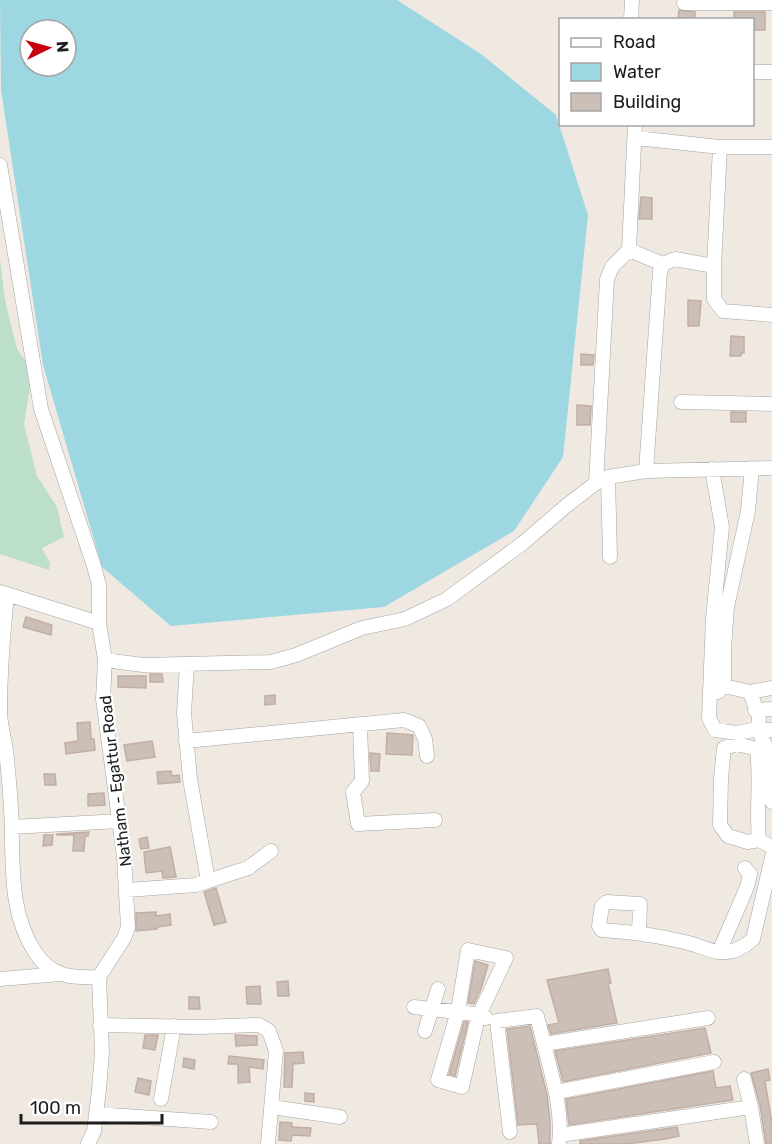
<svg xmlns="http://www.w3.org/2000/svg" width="772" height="1144" viewBox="0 0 772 1144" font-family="Rubik,sans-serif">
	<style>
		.wetland { fill: #bcdfcc }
		.water { fill: #9dd7e1; fill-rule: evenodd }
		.building { fill: #cbbfb7; stroke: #c2aea2; stroke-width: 1.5 }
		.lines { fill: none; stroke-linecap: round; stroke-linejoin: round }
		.minor-casing { stroke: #a4a4a4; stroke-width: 15 }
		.minor { stroke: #fff; stroke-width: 14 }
		.labels { text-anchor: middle; stroke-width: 4.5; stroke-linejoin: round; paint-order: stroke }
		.street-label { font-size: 16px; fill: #1d1d1d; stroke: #fff }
	</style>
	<rect width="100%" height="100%" fill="#efe9e1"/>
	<!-- wetland -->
	<path class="wetland" d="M0,260l5,40 12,49 11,16 3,17 -7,42 13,52 20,31 7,30 -22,11 8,15 -1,7 -49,-16z"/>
	<!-- water -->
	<path class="water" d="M0,0h397l84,54 75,61 32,100 -25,242 -49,74 -130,76 -213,19 -69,-59 -59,-202 -42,-275zM30,30h36v36h-36z"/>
	<!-- building -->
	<path class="building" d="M679,10l16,2v8h-17z
		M734,12h31v18h-12v-10h-19z
		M641,197l11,1v21h-13z
		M688,300l13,1 -2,25h-11z
		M731,336l13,1v16h-3v3h-11z
		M581,354l13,1 -1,10h-12z
		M577,405l14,1 -1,19h-13z
		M731,412h15v10h-15z
		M26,617l26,8 -1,10 -28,-8z
		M150,674h12l1,8h-13z
		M118,676h28v12l-28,-1z
		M275,695v9l-10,1v-9z
		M90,722l1,17h3l1,11 -29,4 -1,-11 13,-2 -1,-18z
		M387,733l26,2 -1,20 -26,-1z
		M152,741l3,16 -28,4 -3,-16z
		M370,753l10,1 -1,17h-8z
		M171,771l1,5 7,-1 1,7 -22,2 -1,-12z
		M44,774h11l1,11h-11z
		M104,793l1,12 -17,1v-12z
		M89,832l-1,4h-3l-1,15h-11l1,-16h-17v-1z
		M44,835h9l-1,10 -9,1z
		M147,837l2,11 -8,1 -2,-10z
		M170,847l6,30 -13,1 -1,-7 -16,2 -2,-21z
		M216,888l10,34 -12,3 -10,-33z
		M156,912v4l14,-2 1,11 -14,2v2l-21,2v-18z
		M475,961l13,4 -7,24 -7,15 -6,-1z
		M608,969l3,14h-3l9,40 -66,11 -3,-9 11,-2 -12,-43z
		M288,981l1,15h-11l-1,-14z
		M260,986l1,18h-14l-1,-17z
		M189,997h10l1,12h-11z
		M464,1022h4l-13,54 -6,-2z
		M530,1026l17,69 3,25v24h-11l-2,-20 -19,1 -11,-96z
		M705,1028l6,25 -148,29 -8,-31z
		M145,1035h13l-3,15 -12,-2z
		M235,1035l22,1v9l-21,1z
		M303,1052l1,11 -11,1 -1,23h-8l1,-34z
		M229,1056l35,4 -1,9 -14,-2 1,15 -12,1v-19h-10z
		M184,1058l11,2 -1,9 -11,-2z
		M768,1069l2,11 -5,1 7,42v21h-6l-6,-39 -9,-32z
		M713,1071l3,17 14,-2 3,14 -164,25 -3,-26z
		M138,1078l13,3 -2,14 -14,-3z
		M305,1093l9,1v8l-9,-1z
		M280,1122l12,1v4l19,1 -1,8 -18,-1 -1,6 -12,-1z
		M677,1127l2,9 -14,3 -39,5h-46v-3z"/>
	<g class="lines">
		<!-- minor casing -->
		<g class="minor-casing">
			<path id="minor" d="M684,3h88
				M631,20l1,-20
				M752,72h20
				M636,138l84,9h52
				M0,165l41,244 53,157 5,19v38l6,37
				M629,250l34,14
				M714,266v33l9,12 49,4
				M681,402l91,2
				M712,469l10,58 -9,91 -4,100 6,12 22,3 21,-4 1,-12 -9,-25 -26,-6
				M646,471l14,-200 3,-7 12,-5 39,7 6,-119
				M608,477l2,80
				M596,483l11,-204 5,-12 17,-17 6,-126
				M0,592l99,31
				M7,595c-4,39 -7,79 -7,119 1,12 4,24 6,36 2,19 4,40 5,59 3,48 -4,101 24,143 16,25 36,26 64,25
				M718,692l6,-6v-37l3,-42 21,-96 4,-43
				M750,692l22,-4
				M755,710l17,-1
				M360,724l2,57 -9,11 5,32 77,-4
				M186,741l218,-21 15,6 6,13 2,17
				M772,802l-6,-55 -8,-18 14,1
				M12,827l108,-6
				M759,840c-3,-31 2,-60 -2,-91l-20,-5 -13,4 -3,30 -1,47 8,11 20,6 11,-2 13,7
				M208,881l40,-13 23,-17
				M127,890l69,-5 12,-4 -18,-102 -6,-66 3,-49
				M639,933l1,-29 -33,-2 -5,4 -3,20 3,4c28,2 55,5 82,12 12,2 24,9 36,10 13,2 24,-5 33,-13l19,-82
				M468,950l38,8 -28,59 -16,70 -24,-7 20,-69z
				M719,952l28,-65 3,-13 -5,-6
				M0,979l61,-5
				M414,1007l60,7 4,3 8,1
				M100,1025l100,2 59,-2 10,6 7,20 -8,93
				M425,1031l13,-42
				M744,1079l7,28 6,37
				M556,1092l158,-30
				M161,1099l13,-73
				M272,1107l68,10
				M96,1114l115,8
				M510,1132l-13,-111 40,-5 7,28
				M560,1135l191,-28
				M88,1144l6,-13 5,-41 3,-38 -3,-75 25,-39 4,-11 -4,-70 -21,-158 2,-39 38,5 128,-3 25,-7 66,-27 43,-9 42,-20 76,-56 43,-37 30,-23 12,-6 38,-6 126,-3
				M559,1144c4,-33 -7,-68 -15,-100l164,-26"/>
		</g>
		<!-- minor -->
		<use href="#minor" class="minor"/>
	</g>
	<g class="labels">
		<!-- street labels -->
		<g class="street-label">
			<text transform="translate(115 781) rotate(-97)" y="6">Natham - Egattur Road</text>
		</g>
	</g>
	<!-- legend -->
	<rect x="559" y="18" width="195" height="108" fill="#ffffff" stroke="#a5a5a5" stroke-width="1.5"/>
	<rect x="571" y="38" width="30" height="9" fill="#ffffff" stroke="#a5a5a5" stroke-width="1.5"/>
	<text x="613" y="48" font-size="18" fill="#1d1d1d">Road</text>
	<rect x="571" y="63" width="30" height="18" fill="#9dd7e1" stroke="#a5a5a5" stroke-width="1.5"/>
	<text x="613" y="78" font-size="18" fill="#1d1d1d">Water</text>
	<rect x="571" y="93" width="30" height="18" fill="#cbbfb7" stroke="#a5a5a5" stroke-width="1.5"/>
	<text x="613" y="108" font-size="18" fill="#1d1d1d">Building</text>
	<!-- north arrow -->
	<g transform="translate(48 48) rotate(85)"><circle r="28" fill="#ffffff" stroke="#a5a5a5" stroke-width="1.5"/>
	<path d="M0-4.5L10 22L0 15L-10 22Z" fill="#c9000f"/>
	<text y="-9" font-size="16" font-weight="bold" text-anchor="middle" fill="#1d1d1d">N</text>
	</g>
	<!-- scale -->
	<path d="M21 1114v9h141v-9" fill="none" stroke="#1d1d1d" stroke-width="3"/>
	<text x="30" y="1114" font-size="18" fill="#1d1d1d" stroke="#ffffff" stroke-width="4.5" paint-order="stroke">100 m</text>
</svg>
